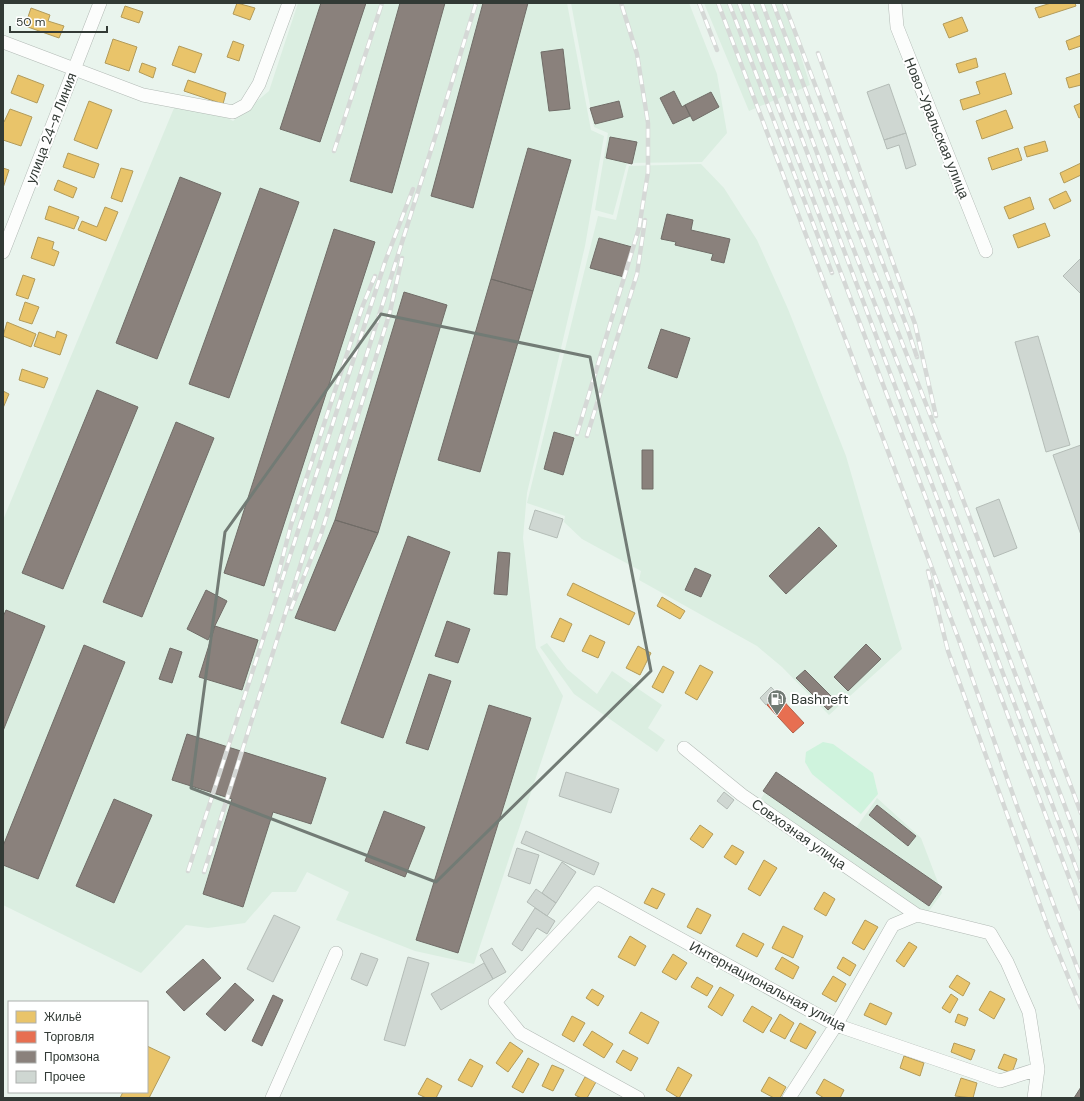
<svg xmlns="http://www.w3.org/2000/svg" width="1084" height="1101" viewBox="0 0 1084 1101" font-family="'DM Sans',sans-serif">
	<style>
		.built { fill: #dbeee1 }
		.green { fill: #cff3dd }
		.homes { fill: #e9c46a; stroke: #b29b5a }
		.shops { fill: #e76f51; stroke: #b15f49 }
		.industry { fill: #8a817c; stroke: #706c67 }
		.building { fill: #cfd7d2; stroke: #b4bcb7 }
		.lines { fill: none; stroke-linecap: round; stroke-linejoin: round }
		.minor-casing { stroke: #b2bab5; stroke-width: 14 }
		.minor { stroke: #fcfdfc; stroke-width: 13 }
		.rail-casing { stroke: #d5d8d6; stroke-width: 4.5 }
		.rail { stroke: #fff; stroke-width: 3; stroke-dasharray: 9; stroke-linecap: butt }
		.marked { fill: none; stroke: #727b75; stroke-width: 3; stroke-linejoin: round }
		.labels { text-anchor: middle; stroke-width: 4; stroke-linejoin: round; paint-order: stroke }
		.street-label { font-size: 14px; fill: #323a35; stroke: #fff }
		.poi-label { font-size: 14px; fill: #323a35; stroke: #fff; text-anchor: start }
	</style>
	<rect width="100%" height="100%" fill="#e9f4ed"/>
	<!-- built -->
	<path class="built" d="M298,3h269l24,127 13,6 -19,110 -58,247 -4,45 13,110 27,48 -89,268 -59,-13 -79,-31 13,-28 -42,-20 -11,20h-24l-27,31 -37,5 -22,-3 -45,48 -138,-68v-385l171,-412 39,2 20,11 36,-30z
		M571,3h118l28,71 10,59 -25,29 -75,1 -14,52 -18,-5 13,-77 -14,-6z
		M704,3h80l26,82 -61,26z
		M701,164l23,24 33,52 31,69 58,147 56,193 -73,66 -47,-48 -25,-21 -118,-66 2,-9 -59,-32 -18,-17 1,-6 -38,-13 71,-287 18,4 13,-54z
		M547,643l20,26 30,25 15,-23 50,34 -14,23 17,12 -8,12 -83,-58 -34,-47z
		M777,775l79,53 21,-30 44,40 21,55 -16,22 -166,-115z"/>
	<!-- green -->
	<path class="green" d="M823,742l10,2 40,29 5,21 -17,20 -49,-40 -7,-12 1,-10z"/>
	<!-- homes -->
	<path class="homes" d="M237,3l18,5 -5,12 -17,-6z
		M1051,3h24l1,3 -37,12 -4,-10z
		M125,6l18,6 -4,11 -18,-6z
		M31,8l19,7 -2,6 16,5 -5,12 -34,-12z
		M962,17l6,14 -19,7 -6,-14z
		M1081,35v11l-12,4 -3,-9z
		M113,39l24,8 -8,24 -24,-8z
		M233,41l11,4 -5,16 -12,-4z
		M179,46l23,8 -7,19 -23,-8z
		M976,58l2,9 -19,6 -3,-9z
		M142,63l14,5 -3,10 -14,-6z
		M1005,73l7,21 -49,16 -3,-10 20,-6 -4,-12z
		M1081,73v12l-12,3 -3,-10z
		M18,75l26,10 -7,18 -26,-10z
		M188,80l38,13 -3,11 -39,-13z
		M89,101l23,9 -15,39 -23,-9z
		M1081,103v14l-2,1 -5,-12z
		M10,109l22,8 -11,29 -18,-6v-18h1z
		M1006,110l7,18 -31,11 -6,-18z
		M1045,141l3,10 -21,6 -3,-10z
		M1018,148l4,12 -30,10 -4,-12z
		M68,153l31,11 -5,14 -31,-11z
		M1081,163v12l-17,8 -4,-10z
		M3,168l6,2 -6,18z
		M121,168l12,3 -11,31 -11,-4z
		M58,180l19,8 -4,10 -19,-8z
		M1066,191l5,10 -17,8 -5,-10z
		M1030,197l4,12 -25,10 -5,-12z
		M49,206l30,11 -5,12 -29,-10z
		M105,207l13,5 -12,29 -28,-11 4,-9 15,6z
		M1045,223l5,13 -32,12 -5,-13z
		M38,237l16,5 -2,7 7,3 -5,14 -23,-8z
		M23,275l12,4 -7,20 -12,-4z
		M25,302l14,5 -7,17 -13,-4z
		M7,322l29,12 -5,13 -28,-11z
		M57,331l10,4 -7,20 -26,-9 5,-14 16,6z
		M22,369l26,9 -4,10 -25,-8z
		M3,391l6,3 -6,14z
		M573,583l62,30 -6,12 -62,-30z
		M662,597l23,14 -5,8 -23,-13z
		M560,618l12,6 -8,18 -13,-5z
		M590,635l15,7 -7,16 -16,-7z
		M638,646l13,7 -11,22 -14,-7z
		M700,665l13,7 -16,28 -12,-7z
		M663,666l11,6 -11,21 -11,-6z
		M700,825l13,9 -10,14 -13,-9z
		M732,845l12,7 -8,13 -12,-8z
		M764,860l13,8 -17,28 -12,-7z
		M652,888l13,6 -8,15 -13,-6z
		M824,892l11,7 -9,17 -12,-7z
		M697,908l14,7 -10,19 -14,-7z
		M865,920l13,7 -14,23 -12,-7z
		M783,926l20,10 -10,22 -21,-10z
		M743,933l21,11 -7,13 -21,-11z
		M630,936l16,10 -11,20 -17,-9z
		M909,942l8,5 -13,20 -8,-6z
		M673,954l14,9 -11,17 -14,-8z
		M782,957l17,10 -6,12 -18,-10z
		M843,957l13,8 -6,11 -13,-8z
		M957,975l13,8 -7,13 -14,-9z
		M833,976l13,8 -10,18 -14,-8z
		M697,977l16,9 -6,10 -16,-9z
		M720,987l14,8 -12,21 -14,-9z
		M592,989l12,7 -6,10 -12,-8z
		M990,991l15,8 -11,20 -15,-9z
		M951,994l7,5 -8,14 -8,-5z
		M870,1003l22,10 -6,12 -22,-10z
		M752,1006l20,12 -9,15 -20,-12z
		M641,1012l18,10 -11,22 -19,-11z
		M780,1014l14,9 -9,16 -15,-8z
		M958,1014l10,4 -3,8 -10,-4z
		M572,1016l13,7 -11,19 -12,-7z
		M800,1023l16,9 -10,17 -16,-8z
		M592,1031l21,13 -9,14 -21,-13z
		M510,1042l13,9 -15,21 -12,-9z
		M954,1043l21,7 -4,10 -20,-8z
		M147,1046l23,11 -21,41h-29l3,-6h24z
		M623,1050l15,8 -7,13 -15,-9z
		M1004,1054l13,5 -5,14 -14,-5z
		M904,1056l20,7 -4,13 -20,-8z
		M528,1058l11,6 -16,29 -11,-6z
		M470,1059l13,7 -11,21 -14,-7z
		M552,1065l12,5 -11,21 -11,-5z
		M678,1067l14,8 -13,23 -13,-8z
		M585,1077l11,5 -9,16h-6l-6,-3z
		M769,1077l17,10 -6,11h-6l-13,-7z
		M427,1078l15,8 -6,12h-10l-8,-4z
		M961,1078l16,5 -4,15 -18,-2z
		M824,1079l20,11 -4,8h-16l-8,-5z"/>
	<!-- shops -->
	<path class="shops" d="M778,695l26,28 -11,10 -26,-28z"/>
	<!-- industry -->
	<path class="industry" d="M321,3h45l-46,139 -40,-13z
		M400,3h45l-53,190 -42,-12z
		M483,3h45l-55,205 -42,-12z
		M563,49l7,60 -21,2 -8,-59z
		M674,91l8,16 3,-2 5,11 -17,8 -13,-26z
		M711,92l8,15 -26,14 -8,-16z
		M619,101l4,16 -28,7 -5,-16z
		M610,137l27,5 -5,22 -26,-6z
		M528,148l43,12 -38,131 -42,-12z
		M180,177l41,16 -64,166 -41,-16z
		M260,188l39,14 -70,196 -40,-14z
		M667,214l26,6 -2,10 39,9 -6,24 -13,-3 2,-6 -38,-9 1,-3 -15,-3z
		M334,229l41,13 -111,344 -40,-13z
		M599,238l33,9 -8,30 -34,-9z
		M491,279l42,12 -53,181 -42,-12z
		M404,292l43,13 -69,228 -43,-13z
		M661,329l29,9 -13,40 -29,-10z
		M97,390l41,17 -75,182 -41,-16z
		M176,422l38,16 -72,179 -39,-15z
		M554,432l20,6 -11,37 -19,-6z
		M642,450h11v39h-11z
		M335,520l43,13 -43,98 -40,-13z
		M819,527l18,19 -51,48 -17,-18z
		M408,536l42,16 -67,186 -42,-15z
		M498,552l12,1 -3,42 -13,-1z
		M695,568l16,7 -10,22 -16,-7z
		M206,590l21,11 -19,39 -21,-11z
		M6,610l39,16 -42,105v-114z
		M447,621l23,8 -12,34 -23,-7z
		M215,626l43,14 -16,50 -43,-13z
		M866,644l15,15 -33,32 -14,-14z
		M84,645l41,17 -87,217 -35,-14v-19z
		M170,648l12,4 -10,31 -13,-4z
		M805,670l32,32 -9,8 -32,-32z
		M429,674l22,7 -23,69 -22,-7z
		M489,705l42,13 -73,235 -42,-13z
		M187,734l139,44 -15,46 -38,-12 -30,95 -40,-13 29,-95 -60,-19z
		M776,772l166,115 -13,19 -166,-115z
		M114,799l38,16 -38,88 -38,-17z
		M877,805l39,31 -8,10 -39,-31z
		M384,811l41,16 -20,50 -40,-16z
		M203,959l18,19 -37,33 -18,-19z
		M235,983l19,17 -29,31 -19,-17z
		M273,995l10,5 -21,46 -10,-5z
		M1081,1087v11h-7z"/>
	<!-- building -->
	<path class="building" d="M889,84l17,49 -22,7 -17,-48z
		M906,133l10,32 -10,4 -7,-24 -12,4 -3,-9z
		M1081,258v36l-18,-18z
		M1038,336l32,109 -24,7 -31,-110z
		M1081,445v90l-28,-80z
		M999,499l18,49 -23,9 -18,-49z
		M535,510l28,9 -6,19 -28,-9z
		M771,687l7,7 -12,11 -6,-7z
		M566,772l53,17 -8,24 -52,-17z
		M724,792l10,8 -7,9 -10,-8z
		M526,831l73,32 -5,12 -73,-32z
		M517,848l22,7 -9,29 -22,-8z
		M562,862l14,10 -20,31 -14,-10z
		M536,889l20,14 -9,13 -20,-14z
		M535,908l20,13 -8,13 -10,-6 -15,23 -10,-7z
		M274,915l26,12 -27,55 -26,-13z
		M492,948l14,24 -13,7 -13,-24z
		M361,953l17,6 -11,27 -16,-7z
		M408,957l21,6 -24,83 -21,-6z
		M484,963l9,16 -52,31 -10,-16z"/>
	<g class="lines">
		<!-- minor casing -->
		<g class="minor-casing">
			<path id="minor" d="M895,3l2,24 89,224
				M3,42l140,53 90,17 13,-7 13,-21 30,-81
				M3,252l97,-249
				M684,748l58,47 175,120
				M272,1098l64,-145
				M638,1098l-118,-65 -25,-31 102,-109 239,132 164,56 38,-12
				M789,1098l47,-73 57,-100 24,-10 73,18 17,29 22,50 9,57 -4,29"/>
		</g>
		<!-- minor -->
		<use href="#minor" class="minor"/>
		<!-- rail casing -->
		<g class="rail-casing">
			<path id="rail" d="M699,3l18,47
				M718,3l185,488 57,152 59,169 62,166
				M729,3l103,270
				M739,3l342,906
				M751,3l330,878
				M762,3l69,188 83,214 167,444
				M773,3l77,206 106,272 125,332
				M784,3l123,324 10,30
				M818,53l97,271 21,92
				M334,151l48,-148
				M577,434l62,-206 9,-56v-49l-11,-69 -16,-51
				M587,436l50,-162 8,-54
				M928,571l20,80 101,279 32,78
				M274,591l17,-66 72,-220 12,-29
				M291,609l30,-75 69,-222 12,-54
				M188,871l197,-609 28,-73
				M204,872l233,-741 39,-128"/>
		</g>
		<!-- rail -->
		<use href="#rail" class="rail"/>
	</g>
	<!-- marked area -->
	<path class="marked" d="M381,314l209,43 61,314 -215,211 -245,-94 34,-256z"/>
	<!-- icons -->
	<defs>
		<g id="fuel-pin" transform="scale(1)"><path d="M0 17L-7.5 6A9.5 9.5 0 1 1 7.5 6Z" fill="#727b75" stroke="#fff"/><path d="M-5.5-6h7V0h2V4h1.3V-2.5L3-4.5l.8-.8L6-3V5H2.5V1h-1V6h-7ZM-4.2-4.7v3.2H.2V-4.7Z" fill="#fff"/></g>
	</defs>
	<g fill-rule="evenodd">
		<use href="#fuel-pin" x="777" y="699"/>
	</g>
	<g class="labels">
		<!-- street labels -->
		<g class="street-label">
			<text transform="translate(51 128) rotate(-69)" y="5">улица 24-я Линия</text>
			<text transform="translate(937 128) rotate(68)" y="5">Ново-Уральская улица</text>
			<text transform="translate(799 834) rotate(35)" y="5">Совхозная улица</text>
			<text transform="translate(768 986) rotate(28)" y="5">Интернациональная улица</text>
		</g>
		<!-- poi labels -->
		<g class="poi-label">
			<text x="791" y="704">Bashneft</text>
		</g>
	</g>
	<!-- border -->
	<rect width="1084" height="1101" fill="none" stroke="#323a35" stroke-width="8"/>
	<!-- legend -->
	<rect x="8" y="1001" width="140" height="92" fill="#ffffff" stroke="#adb0ae"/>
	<rect x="16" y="1011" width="20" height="12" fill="#e9c46a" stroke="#adb0ae"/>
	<text x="44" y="1021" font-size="12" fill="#323a35">Жильё</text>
	<rect x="16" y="1031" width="20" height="12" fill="#e76f51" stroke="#adb0ae"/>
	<text x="44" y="1041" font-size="12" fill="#323a35">Торговля</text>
	<rect x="16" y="1051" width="20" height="12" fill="#8a817c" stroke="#adb0ae"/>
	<text x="44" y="1061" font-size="12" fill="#323a35">Промзона</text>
	<rect x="16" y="1071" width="20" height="12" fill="#cfd7d2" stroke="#adb0ae"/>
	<text x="44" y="1081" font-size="12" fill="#323a35">Прочее</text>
	<!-- scale -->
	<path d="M10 26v6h97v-6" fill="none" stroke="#323a35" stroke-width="2"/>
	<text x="16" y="26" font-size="12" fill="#323a35" stroke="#ffffff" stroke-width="3" paint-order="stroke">50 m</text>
</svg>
